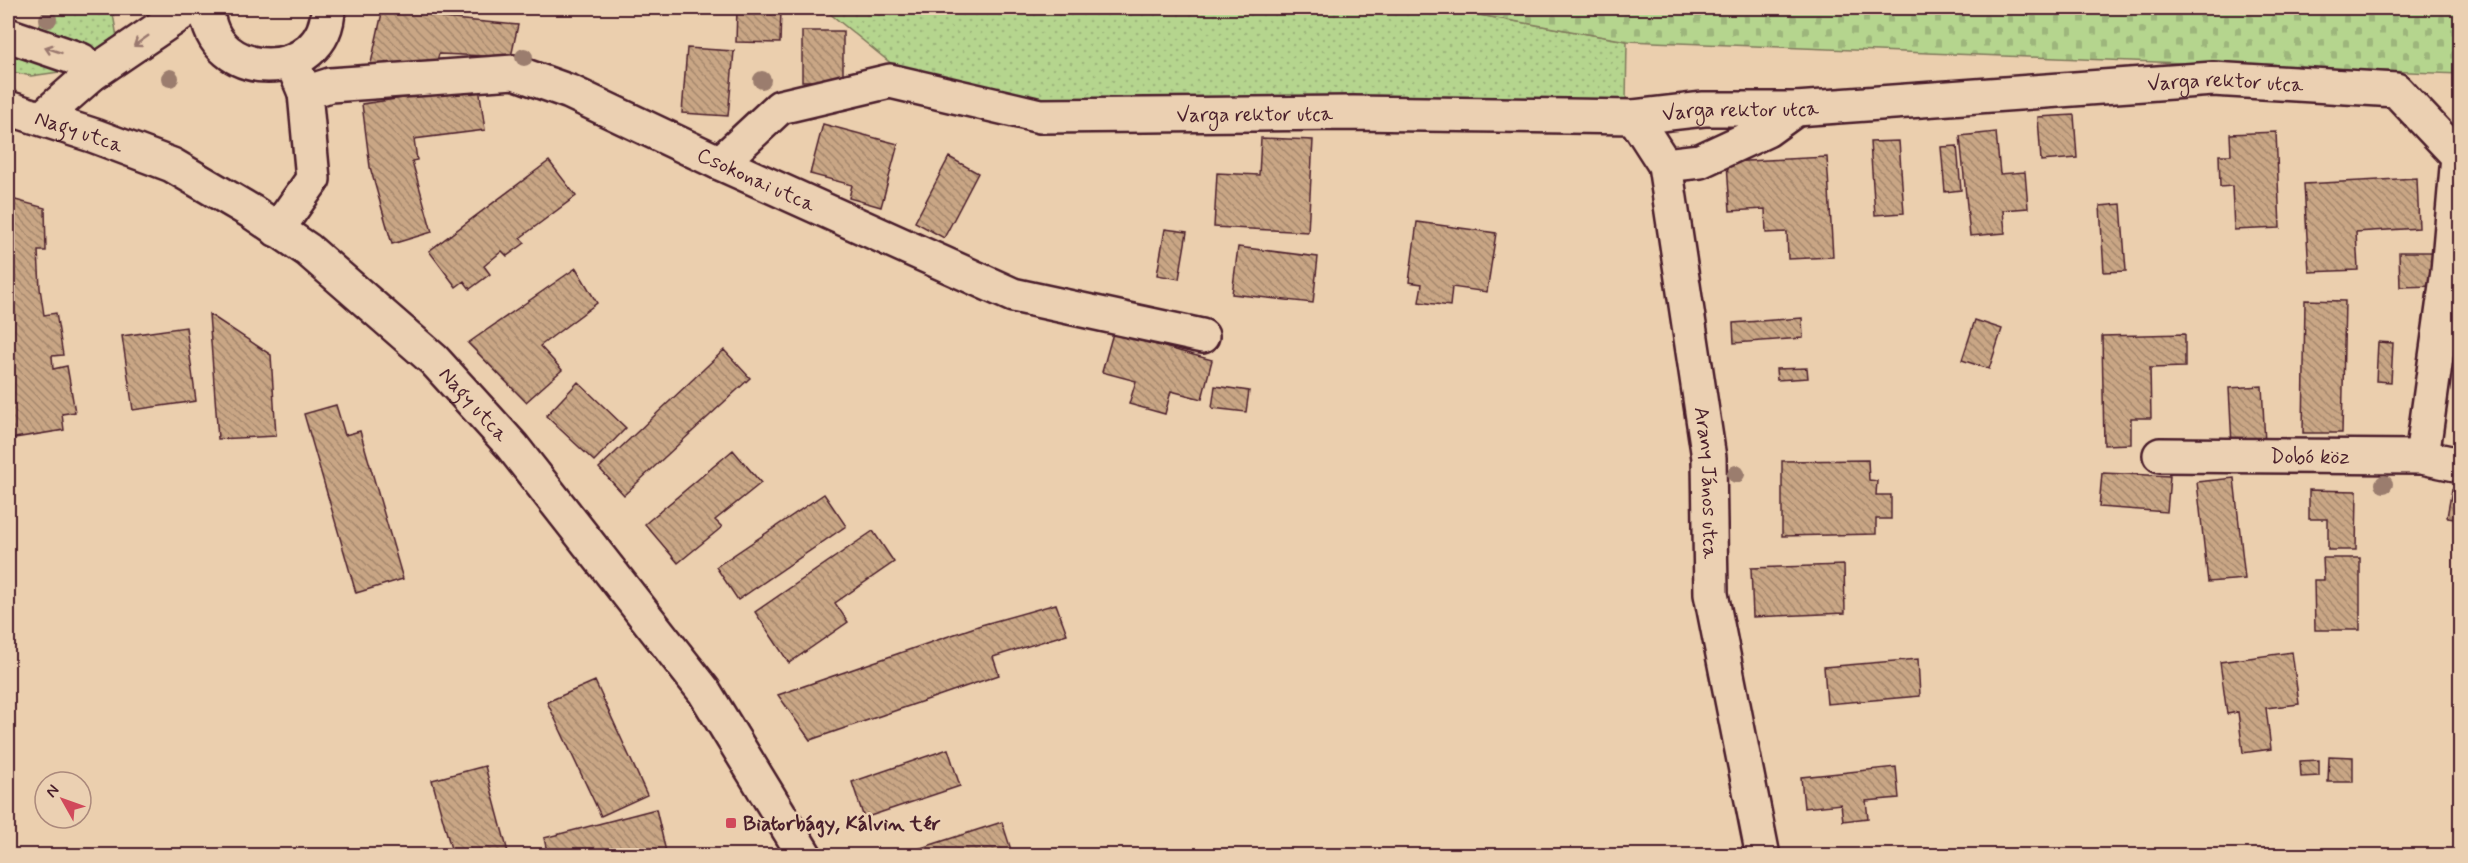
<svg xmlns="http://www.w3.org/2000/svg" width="2468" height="863" viewBox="0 0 2468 863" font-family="Mynerve,sans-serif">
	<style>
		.grass { fill: url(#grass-dots); stroke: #807a5c; stroke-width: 1.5 }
		.cemetery { fill: url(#cemetery-stones); stroke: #807a5c; stroke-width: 1.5 }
		.building { fill: url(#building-back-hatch); stroke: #4a1f2b; stroke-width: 1.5 }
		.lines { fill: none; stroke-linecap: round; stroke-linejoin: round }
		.minor-casing { stroke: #4a1f2b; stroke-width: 38 }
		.major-casing { stroke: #4a1f2b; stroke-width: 38 }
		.minor { stroke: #ebd0b2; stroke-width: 33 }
		.major { stroke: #ebd0b2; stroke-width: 33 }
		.tree { fill: #9b7d6e }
		.oneway { stroke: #9a786e }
		.poi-dot { fill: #d1495b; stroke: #ebd0b2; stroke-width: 2 }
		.labels { text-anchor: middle; stroke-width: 5; stroke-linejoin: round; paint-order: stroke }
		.street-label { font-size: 21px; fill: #4a1f2b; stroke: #ebd0b2 }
		.poi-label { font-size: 21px; font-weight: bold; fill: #4a1f2b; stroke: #ebd0b2; text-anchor: start }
	</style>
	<defs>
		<pattern id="grass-dots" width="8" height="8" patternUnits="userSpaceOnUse" patternTransform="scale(1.5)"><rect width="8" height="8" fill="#b5d58e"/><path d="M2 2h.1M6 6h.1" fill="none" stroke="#9db67b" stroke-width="1.8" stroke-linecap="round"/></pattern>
		<pattern id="cemetery-stones" width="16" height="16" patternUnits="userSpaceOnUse" patternTransform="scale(1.5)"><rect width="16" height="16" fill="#b5d58e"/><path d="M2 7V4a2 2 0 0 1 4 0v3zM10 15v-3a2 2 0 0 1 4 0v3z" fill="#9db67b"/></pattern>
		<pattern id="building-back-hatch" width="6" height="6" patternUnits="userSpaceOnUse" patternTransform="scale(1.5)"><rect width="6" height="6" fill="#c9a685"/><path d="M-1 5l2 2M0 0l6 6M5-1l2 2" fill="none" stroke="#a5876d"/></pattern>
	</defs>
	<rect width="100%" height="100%" fill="#ebcfae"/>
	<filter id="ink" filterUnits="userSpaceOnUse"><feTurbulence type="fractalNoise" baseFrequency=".0167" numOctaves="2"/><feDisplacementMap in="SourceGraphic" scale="12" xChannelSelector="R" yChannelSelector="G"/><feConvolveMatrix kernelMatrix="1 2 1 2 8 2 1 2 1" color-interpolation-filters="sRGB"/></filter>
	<g filter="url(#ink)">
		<!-- grass -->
		<path class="grass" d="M44,8h68l6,35 -38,26 -49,7 -23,-5v-24l29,-9z
			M823,8h617l187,33 -1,62h-593l-135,-34z"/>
		<!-- cemetery -->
		<path class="cemetery" d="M1440,8h1020v66l-833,-33z"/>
		<!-- building -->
		<path class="building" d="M383,8l61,6 -1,4 75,7 -7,32 -72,-3 -2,7h-8l-1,10 -60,6z
			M737,8h44l-1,35 -44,-1z
			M802,31h41v50h-41z
			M687,48l47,3 -6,65 -46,-3z
			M479,87l6,43 -71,9 3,21 -5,1 20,71 -40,12 -22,-77 -8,-63z
			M2074,115l3,43 -36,3 -3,-44z
			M823,124l75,20 -17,63 -32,-9 3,-13 -42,-11z
			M1996,132l4,42 25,-2 3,36 -25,2 2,23 -35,3 -10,-100z
			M2276,132l4,96 -46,2 -2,-44 -12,1 -1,-32h12l-1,-21z
			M1261,138l52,2 -5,92 -94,-5 3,-54 42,2z
			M1899,141l5,72 -29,2 -5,-73z
			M1957,146l4,44 -16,2 -4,-45z
			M949,157l29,16 -34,65 -29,-16z
			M1827,157l6,100 -45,2 -1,-27 -21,1 -1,-24 -35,2 -3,-49z
			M549,161l27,35 -56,42 5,5 -18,13 -5,-5 -18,15 6,8 -20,15 -6,-8 -8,6 -27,-36z
			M2417,178l2,50 -63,4 2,38 -49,2 -5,-88z
			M8,198l37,10 1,43h-8l2,37 4,27 12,-2 7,42 -11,1 1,13 14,-3 8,46 -13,2 2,16 -56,9z
			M2121,204l5,67 -22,1 -4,-66z
			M1417,222l79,11 -9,59 -35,-5 -2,19 -31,-4 3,-18 -13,-2z
			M1165,229l22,3 -8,47 -22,-4z
			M1238,247l80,10 -5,46 -81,-9z
			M2399,252h35l1,34 -35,1z
			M576,268l21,35 -57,43 22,24 -36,32 -58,-59z
			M2305,300l40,1 -3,132h-39z
			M209,314l62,41 5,81 -58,3z
			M1802,318l1,20 -69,5 -1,-20z
			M1975,320l27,9 -13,40 -27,-9z
			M186,327l10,74 -63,9 -11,-74z
			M1113,333l99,27 -10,39 -31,-8 -6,23 -36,-10 7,-23 -34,-9z
			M2185,334v33l-35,1 1,50h-20v26l-27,1 -2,-109z
			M2378,342l15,1 -2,39 -15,-1z
			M724,350l26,28 -126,117 -25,-27z
			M1807,368l1,10 -31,2 -1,-11z
			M578,382l48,46 -32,33 -48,-45z
			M1215,386l34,5 -3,21 -34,-4z
			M2262,386l3,57 -33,2 -3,-57z
			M336,405l9,30 15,-4 43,148 -47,14 -52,-179z
			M733,450l28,33 -46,37 7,7 -44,36 -33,-39z
			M1868,460l1,20 8,1 -1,14h15v24h-15v15l-94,2v-75z
			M2102,473l68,3 -3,36 -68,-5z
			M2234,478l11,101 -37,3 -11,-100z
			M2452,489l8,2v28l-13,-2z
			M2309,490l48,1 -1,59h-28v-31h-19z
			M824,494l22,32 -108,74 -22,-33z
			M873,531l21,31 -59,41 13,19 -59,41 -34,-51z
			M2323,558h37v72h-45l-1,-50h10z
			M1844,565l1,48 -92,4 -2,-49z
			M1056,604l11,30 -74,23 6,18 -189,65 -32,-45 203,-70z
			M2292,652l7,52 -33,4 5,41 -28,4 -5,-41 -11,2 -7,-52z
			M1918,659l2,37 -93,8 -3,-37z
			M595,681l52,114 -46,21 -54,-114z
			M948,749l12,37 -96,32 -12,-36z
			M2329,756l24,1v25h-25z
			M2319,760v16l-18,1 -1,-16z
			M485,766l24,90h-56l-21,-76z
			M1896,767l3,31 -33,3 2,17 -25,3 -2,-17 -37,4 -3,-31z
			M656,809l11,47h-119l-4,-18z
			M1002,822l11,34h-117z"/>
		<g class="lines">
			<!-- minor casing -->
			<g class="minor-casing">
				<g id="minor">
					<path d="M207,8c3,77 120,75 121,0"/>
					<path d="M8,35l73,25 11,14"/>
					<path id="s1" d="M305,93l25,-8 184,-13 56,20 150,71 293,132 189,41"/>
					<path id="s2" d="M1634,117l31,48 44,293 2,136 52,262"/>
					<path d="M42,118l50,-44 97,-66"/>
					<path id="s3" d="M720,163l60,-56 110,-26 150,35 313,-3 281,4 70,-8h92l417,-30 183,11 62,66 -10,115 -26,186"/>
					<path d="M1665,165l35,-4 67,-31 29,-21"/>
					<path d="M277,230l36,-51 -8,-86 -8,-19"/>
					<path id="s4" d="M2160,455l262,2 38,8"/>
				</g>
			</g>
			<!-- major casing -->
			<g class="major-casing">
				<g id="major">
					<path id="s5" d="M8,108l87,28 77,29 80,47 56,38 126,110 78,86 192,245 101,165"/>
				</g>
			</g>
			<!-- minor -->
			<use href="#minor" class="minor"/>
			<!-- major -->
			<use href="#major" class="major"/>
		</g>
		<!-- trees -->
		<g class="tree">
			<circle cx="48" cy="19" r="9"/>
			<circle cx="524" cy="57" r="9"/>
			<circle cx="170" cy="78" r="9"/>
			<circle cx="762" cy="80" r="9"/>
			<circle cx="1736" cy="474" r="9"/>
			<circle cx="2384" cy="484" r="9"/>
		</g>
		<!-- one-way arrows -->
		<defs><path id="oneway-shaft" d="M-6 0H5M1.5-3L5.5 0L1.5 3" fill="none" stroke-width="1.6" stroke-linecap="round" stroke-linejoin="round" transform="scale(1.5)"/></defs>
		<g class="oneway">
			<use href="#oneway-shaft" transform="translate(141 41) rotate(145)"/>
			<use href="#oneway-shaft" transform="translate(53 50) rotate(-161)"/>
		</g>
	</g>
	<!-- markers -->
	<rect class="poi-dot" x="725" y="817" width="12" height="12" rx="3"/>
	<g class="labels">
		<!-- street labels -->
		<g class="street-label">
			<text dy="7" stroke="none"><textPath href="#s3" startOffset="1536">Varga rektor utca</textPath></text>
			<text dy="7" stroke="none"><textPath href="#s3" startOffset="1050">Varga rektor utca</textPath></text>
			<text dy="7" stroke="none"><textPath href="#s3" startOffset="564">Varga rektor utca</textPath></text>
			<text dy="7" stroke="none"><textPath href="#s5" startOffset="75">Nagy utca</textPath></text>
			<text dy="7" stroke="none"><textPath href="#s1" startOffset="476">Csokonai utca</textPath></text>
			<text dy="7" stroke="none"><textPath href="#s5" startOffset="561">Nagy utca</textPath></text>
			<text dy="7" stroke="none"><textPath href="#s4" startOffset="150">Dobó köz</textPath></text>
			<text dy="7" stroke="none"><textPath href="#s2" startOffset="378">Arany János utca</textPath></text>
		</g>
		<!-- poi labels -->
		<g class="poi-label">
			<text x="743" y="830">Biatorbágy, Kálvin tér</text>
		</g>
	</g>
	<!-- margin -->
	<rect width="2468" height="863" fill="none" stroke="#ebd0b2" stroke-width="30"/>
	<rect x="15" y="15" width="2438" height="833" fill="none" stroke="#4a1f2b" stroke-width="2" filter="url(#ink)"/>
	<!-- north arrow -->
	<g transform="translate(63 800) rotate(310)"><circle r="28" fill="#ebd0b2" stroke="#ab897c" stroke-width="1.5"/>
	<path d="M0-4.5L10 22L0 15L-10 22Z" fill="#d1495b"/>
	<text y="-9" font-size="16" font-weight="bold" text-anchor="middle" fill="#4a1f2b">N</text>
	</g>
</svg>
